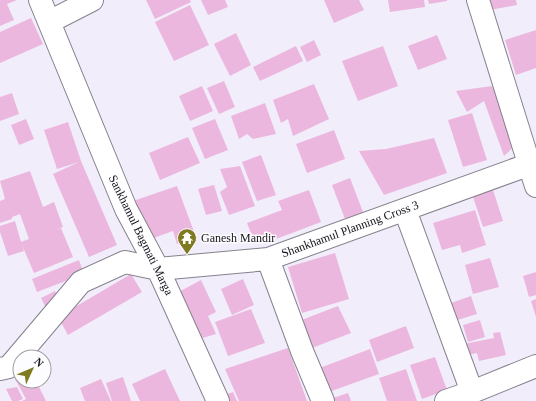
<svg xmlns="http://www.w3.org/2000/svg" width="536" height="401" viewBox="0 0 536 401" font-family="'Times New Roman',serif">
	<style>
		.building { fill: #ecb7df }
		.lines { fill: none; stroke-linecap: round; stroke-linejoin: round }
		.minor-casing { stroke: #86828d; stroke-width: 24 }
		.minor { stroke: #fff; stroke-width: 22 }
		.labels { text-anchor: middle; stroke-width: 3; stroke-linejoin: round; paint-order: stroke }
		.street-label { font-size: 12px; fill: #141317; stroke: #fdfcff }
		.poi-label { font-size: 12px; fill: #141317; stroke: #fdfcff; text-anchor: start }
	</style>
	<rect width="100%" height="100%" fill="#f2edfa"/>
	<!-- building -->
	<path class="building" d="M0,0h17l-10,4 7,16 -14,6z
		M146,0h44l1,2 -36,17z
		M201,0h24l3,7 -20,8z
		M324,0h35l5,10 -30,13z
		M388,0h36l1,7 -35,5z
		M428,0h19v1l-18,3z
		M489,0h27l1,5 -27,5z
		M190,5l19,40 -35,16 -19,-39z
		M31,18l12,26 -43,19v-31z
		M536,30v38l-20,7 -11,-35z
		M236,33l15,32 -21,11 -16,-32z
		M437,35l10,24 -29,11 -10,-24z
		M314,40l7,15 -14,7 -7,-15z
		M296,46l7,15 -43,20 -7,-14z
		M383,46l15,40 -40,15 -16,-40z
		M224,81l11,26 -16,7 -12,-26z
		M314,84l15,35 -36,17 -5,-17 -7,4 -8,-23z
		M202,86l11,25 -23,10 -11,-25z
		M492,86l26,57 -14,13 -20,-55 -17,11 -11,-21z
		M12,93l7,21 -19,7v-24z
		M265,103l11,31 -23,5 -6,-5 -8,5 -8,-23z
		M472,113l15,47 -24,7 -15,-47z
		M26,119l8,20 -15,6 -8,-20z
		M215,119l13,31 -23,9 -13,-31z
		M68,122l13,39 36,84 -28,12 -36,-83 26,-12 -22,7 -13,-39z
		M334,130l11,29 -38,14 -11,-29z
		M188,137l12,26 -40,17 -11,-27z
		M434,138l13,35 -63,22 -25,-44 27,-2z
		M261,155l15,40 -19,6 -15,-39z
		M240,166l15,40 -26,9 -9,-23 7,-5 -7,-18z
		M30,171l13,36 11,-5 9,25 -9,3 7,-2 12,29 -39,16 -12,-28 2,6 -16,5 -8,-24v-6l15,-5 6,21 8,-3 -9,-25 -8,3v2l-12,4v-22l5,-2 -5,-18z
		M350,178l13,34 -18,7 -13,-34z
		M214,185l8,26 -16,4 -8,-26z
		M177,186l19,51 -19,7 -4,-13 -25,9 -15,-39z
		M309,190l12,32 -53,20 -1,-2 -12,4 -8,-21 35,-13 -4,-9z
		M493,190l10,31 -20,6 -10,-30z
		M475,210l11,35 -24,8 -2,-8 -18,5 -9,-27z
		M335,253l14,46 -47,14 -14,-46z
		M490,258l9,29 -26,7 -8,-29z
		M79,260l5,14 -47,18 -5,-13z
		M536,272v23l-7,2 -6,-21z
		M131,274l11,18 -74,43 -10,-18z
		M243,279l11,26 -22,10 -11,-26z
		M201,280l15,32 -8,4 8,18 -20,6 -21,-46z
		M55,291l4,8 -11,13 -7,-14z
		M471,296l6,18 -26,8 -6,-17z
		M536,299v18l-5,-16z
		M338,306l13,27 -39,15 -13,-27z
		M251,309l14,34 -37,13 -13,-34z
		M480,320l5,17 -17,5 -5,-17z
		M406,326l8,22 -37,14 -8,-22z
		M500,332l6,23 -27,6 -2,-8 -15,3 -3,-11 35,-7 -1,-5z
		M288,348l19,53h-68l-14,-32z
		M370,349l9,25 -53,19 -9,-24z
		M435,357l12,33 -25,9 -12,-34z
		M165,369l15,32h-40l-8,-17z
		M406,369l11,32h-30l-8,-23z
		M20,376v5h16l10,20h-24l4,-2 -11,-20z
		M123,377l8,24h-19l-6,-18z
		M101,379l10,22h-26l-5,-13z
		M17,387l6,12 -5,2h-6l-6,-12z
		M233,392l4,9h-13l-2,-5z
		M348,393l3,8h-20l-1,-2z"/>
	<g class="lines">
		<!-- minor casing -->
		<g class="minor-casing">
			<path id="minor" d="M40,0l86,209 32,60 60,132
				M478,0l58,186
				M49,22l43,-22
				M405,210l67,182
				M268,259l34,92 21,50
				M0,369l9,-2 72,-85 44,-20 33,7 110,-10 268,-97
				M446,401l26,-9 64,-26"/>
		</g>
		<!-- minor -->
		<use href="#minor" class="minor"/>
	</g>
	<!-- icons -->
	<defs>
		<g id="temple-pin" transform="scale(1)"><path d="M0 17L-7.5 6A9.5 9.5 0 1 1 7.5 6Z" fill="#7f791f" stroke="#fdfcff"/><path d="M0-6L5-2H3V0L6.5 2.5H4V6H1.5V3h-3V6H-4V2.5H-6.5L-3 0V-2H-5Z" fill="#fff"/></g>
	</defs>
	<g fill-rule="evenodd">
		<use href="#temple-pin" x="187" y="238"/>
	</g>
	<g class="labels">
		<!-- street labels -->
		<g class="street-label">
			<text transform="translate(350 229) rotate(-20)" y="4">Shankhamul Planning Cross 3</text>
			<text transform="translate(141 235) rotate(64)" y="4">Sankhamul Bagmati Marga</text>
		</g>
		<!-- poi labels -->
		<g class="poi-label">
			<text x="201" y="242">Ganesh Mandir</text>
		</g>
	</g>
	<!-- north arrow -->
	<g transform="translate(32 369) rotate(46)"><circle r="19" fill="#fdfcff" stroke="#a09fa2"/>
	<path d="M0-3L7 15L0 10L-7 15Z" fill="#7f791f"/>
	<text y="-6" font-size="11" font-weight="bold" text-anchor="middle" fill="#141317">N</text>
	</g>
</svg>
